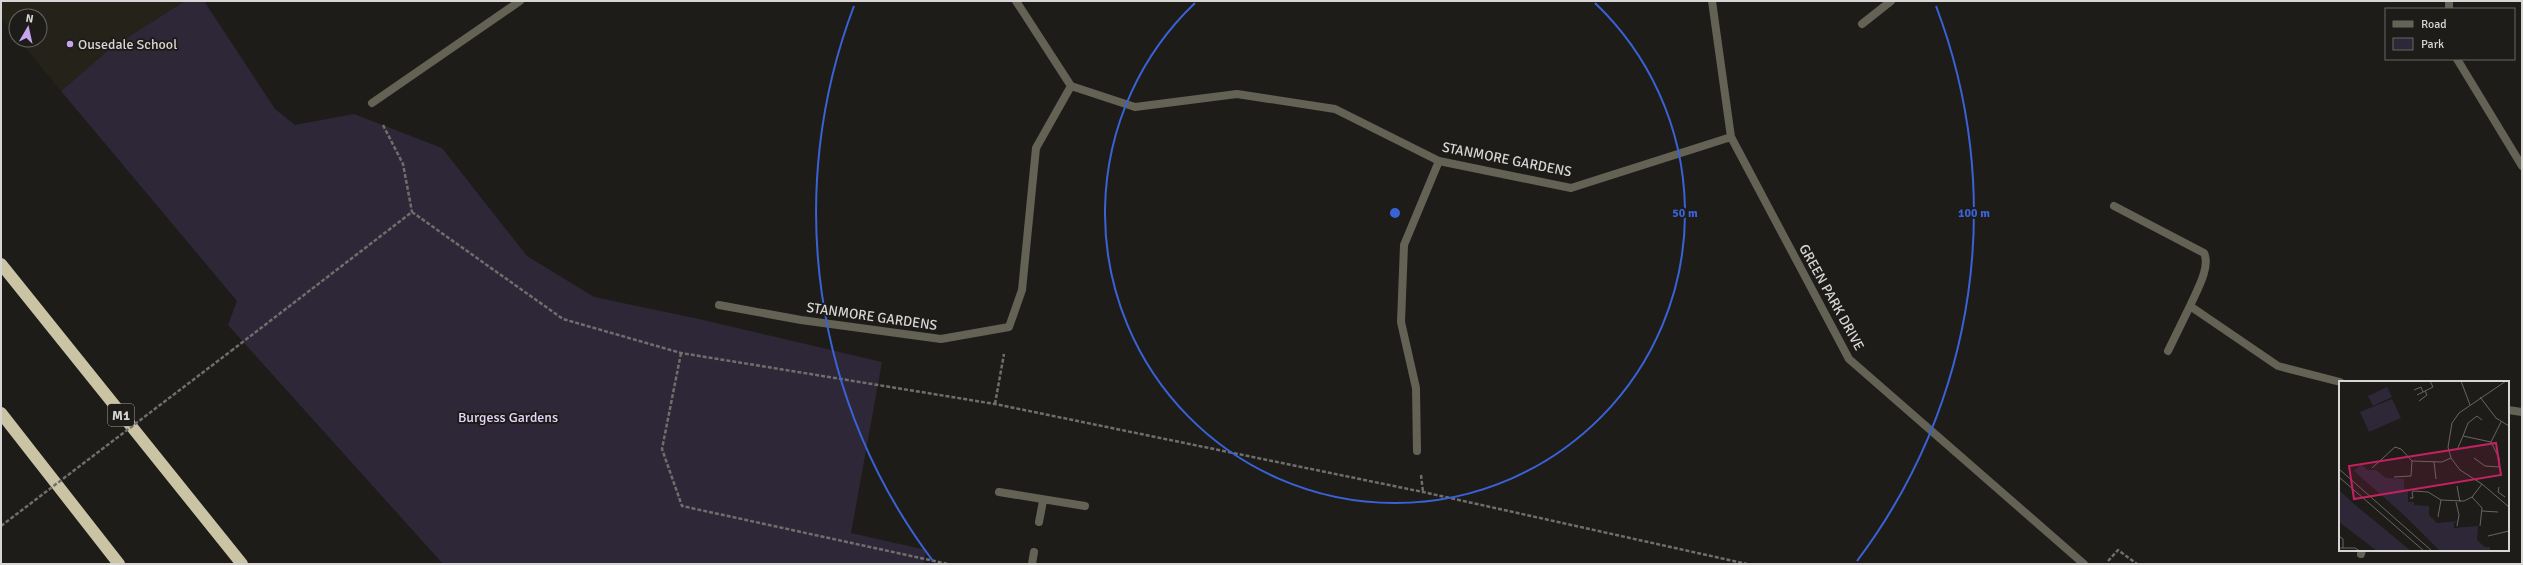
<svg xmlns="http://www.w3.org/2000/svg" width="2523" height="565" viewBox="0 0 2523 565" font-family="Signika,sans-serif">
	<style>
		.built { fill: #242219 }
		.green { fill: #2e2737 }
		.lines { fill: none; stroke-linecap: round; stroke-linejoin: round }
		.path { stroke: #6f6e6c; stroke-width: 2.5; stroke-dasharray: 4 2; stroke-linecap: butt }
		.service { stroke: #646155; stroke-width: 8 }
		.minor { stroke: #646155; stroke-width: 8 }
		.motorway { stroke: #cac4a5; stroke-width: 12 }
		.path-bridge { stroke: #6f6e6c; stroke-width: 2.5; stroke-dasharray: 4 2; stroke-linecap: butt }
		.ring { fill: none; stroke: #3962d7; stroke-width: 2 }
		.poi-dot { fill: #c7a6ef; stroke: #1d1c19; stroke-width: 1.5 }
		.labels { text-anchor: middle; stroke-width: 4; stroke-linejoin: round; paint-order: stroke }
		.shield { fill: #1d1c19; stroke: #9f9e9c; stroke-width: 1 }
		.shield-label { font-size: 13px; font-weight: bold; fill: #d7d6d4 }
		.poi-label { font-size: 14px; fill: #d7d6d4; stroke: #1d1c19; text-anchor: start }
		.street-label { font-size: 14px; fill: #d7d6d4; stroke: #1d1c19 }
		.park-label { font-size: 14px; fill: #e6d5fd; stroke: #1d1c19 }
		.inset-road { fill: none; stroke: #676664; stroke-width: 1 }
		.view { fill: #c32261; fill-opacity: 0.15; stroke: #c32261; stroke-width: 2 }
		.inset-edge { fill: none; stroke: #d7d6d4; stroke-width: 2 }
		.centre { fill: #3962d7; stroke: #1d1c19; stroke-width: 2 }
		.ring-label { font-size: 12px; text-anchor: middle; font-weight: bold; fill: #3962d7; stroke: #1d1c19; stroke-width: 4; stroke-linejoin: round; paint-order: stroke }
	</style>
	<rect width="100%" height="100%" fill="#1d1c19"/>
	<!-- built -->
	<path class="built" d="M1,1h184l-74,47 -50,43 -42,-51h21v-24h-24v20l-15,-18z"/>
	<!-- green -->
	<path class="green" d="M185,1h19l71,108 20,16 59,-11 88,34 85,108 67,41 105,22 183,43 -31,171 75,17 -2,14h-481l-215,-239 9,-24 -176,-210 50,-43z"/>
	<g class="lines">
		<!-- path -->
		<path class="path" d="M383,125l20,39 9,48
			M231,351l181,-139 151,107 118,34 314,51 428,88 324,72
			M681,353l-19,96 20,57 266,58
			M995,404l9,-50
			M1421,475l2,17
			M2108,561l10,-11 19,14"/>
		<!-- service -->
		<path class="service" d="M999,492l86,14
			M1039,522l4,-21
			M2361,554l1,-4
			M1032,564l2,-12"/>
		<!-- minor -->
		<path class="minor" d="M1016,1l55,85 64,21 102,-13 98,15 104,52 132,27 160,-51
			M1712,1l19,136 118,222 235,205
			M2449,1v8
			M1862,24l29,-23
			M2457,59l65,107
			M372,103l148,-102
			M2114,206l90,47c7,14 -8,39 -14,53l88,60 62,16
			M719,305l82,15 140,19 68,-12 13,-37 14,-142 35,-62
			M2168,351l22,-45
			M2508,410l14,2
			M1417,451l-1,-63 -15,-66 3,-77 35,-84"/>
		<!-- motorway -->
		<path class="motorway" d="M1,264l241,300
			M1,413l118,151"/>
		<!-- path-bridge -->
		<path class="path-bridge" d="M1,526l230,-175"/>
	</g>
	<!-- distance rings -->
	<g class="ring">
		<path d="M1595 3A290 290 0 1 1 1195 3"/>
		<path d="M933 561A579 579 0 0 1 854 6M1936 6A579 579 0 0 1 1857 561"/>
	</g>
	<!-- markers -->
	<circle class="poi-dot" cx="70" cy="44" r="4"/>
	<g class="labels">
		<!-- shield labels -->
		<rect class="shield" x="108" y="404" width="26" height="22" rx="3"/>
		<g class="shield-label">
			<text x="121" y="420">M1</text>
		</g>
		<!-- poi labels -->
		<g class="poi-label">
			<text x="78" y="49">Ousedale School</text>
		</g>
		<!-- street labels -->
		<g class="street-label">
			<text transform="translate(1507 159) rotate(11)" y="5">STANMORE GARDENS</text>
			<text transform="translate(1832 297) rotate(61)" y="5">GREEN PARK DRIVE</text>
			<text transform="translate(872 316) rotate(8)" y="5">STANMORE GARDENS</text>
		</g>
		<!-- park labels -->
		<g class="park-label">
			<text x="508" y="422">Burgess Gardens</text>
		</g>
	</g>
	<!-- overview -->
	<g transform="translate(2339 381)">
		<rect width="170" height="170" fill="#1d1c19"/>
		<path d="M48,6l5,10 -19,9 -5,-10zM53,18l9,19 -32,14 -9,-20zM22,83l6,6h9l10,8 18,1v10h4v13h6v3l15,1v9l8,8 21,-2 -4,2v5l24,-2 -1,14 8,7h5v4h-50l-35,-35 -51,-45zM0,109l15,14 57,47h-34l-38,-29z" fill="#2e2737"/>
		<path class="inset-road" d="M122,0l9,24M167,0l-47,32 -7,10 -4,24 3,11 9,12 22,14 27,23M75,9l7,-3 2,5M78,14l16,-8 -3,-6M141,16l16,21 13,8M80,20l8,-6 -2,-4M124,55l5,-13 9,-7 5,4M118,69l6,-14 28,6M135,77l11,8 14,1v-9l-8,-16 10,-20M95,81l2,17M33,87l23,-21 6,2 11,12 30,1 9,-4M0,88l93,82M0,96l85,74M55,96l17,-1 1,-15M118,105l3,16M160,106l-1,5 7,5M133,116l10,11 -2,18M71,117h3l-1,-6 2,-1 14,1 13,8 23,1 8,-4 10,-13M117,121l3,13 -2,11M143,130l16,1M99,136l3,-17M0,155l4,3v9M149,155l21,-5M0,167h16l5,3"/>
		<path class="view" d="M157,62l5,32 -147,24 -5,-33z"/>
		<rect width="170" height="170" class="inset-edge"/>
	</g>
	<circle cx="1395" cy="213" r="6" class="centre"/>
	<g class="ring-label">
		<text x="1685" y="217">50 m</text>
		<text x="1974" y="217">100 m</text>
	</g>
	<!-- border -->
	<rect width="2523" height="565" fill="none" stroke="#d7d6d4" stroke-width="4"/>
	<!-- legend -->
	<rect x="2385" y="8" width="130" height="52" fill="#1d1c19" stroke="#676664"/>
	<rect x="2393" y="21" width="20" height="6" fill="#646155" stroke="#676664"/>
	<text x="2421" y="28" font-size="12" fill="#d7d6d4">Road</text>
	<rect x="2393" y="38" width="20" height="12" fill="#2e2737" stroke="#676664"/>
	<text x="2421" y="48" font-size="12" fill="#d7d6d4">Park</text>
	<!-- north arrow -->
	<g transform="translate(28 28) rotate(9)"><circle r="19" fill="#1d1c19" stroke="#676664"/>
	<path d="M0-3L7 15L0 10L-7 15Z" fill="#c7a6ef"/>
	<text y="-6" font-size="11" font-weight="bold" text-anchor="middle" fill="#d7d6d4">N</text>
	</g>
</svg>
